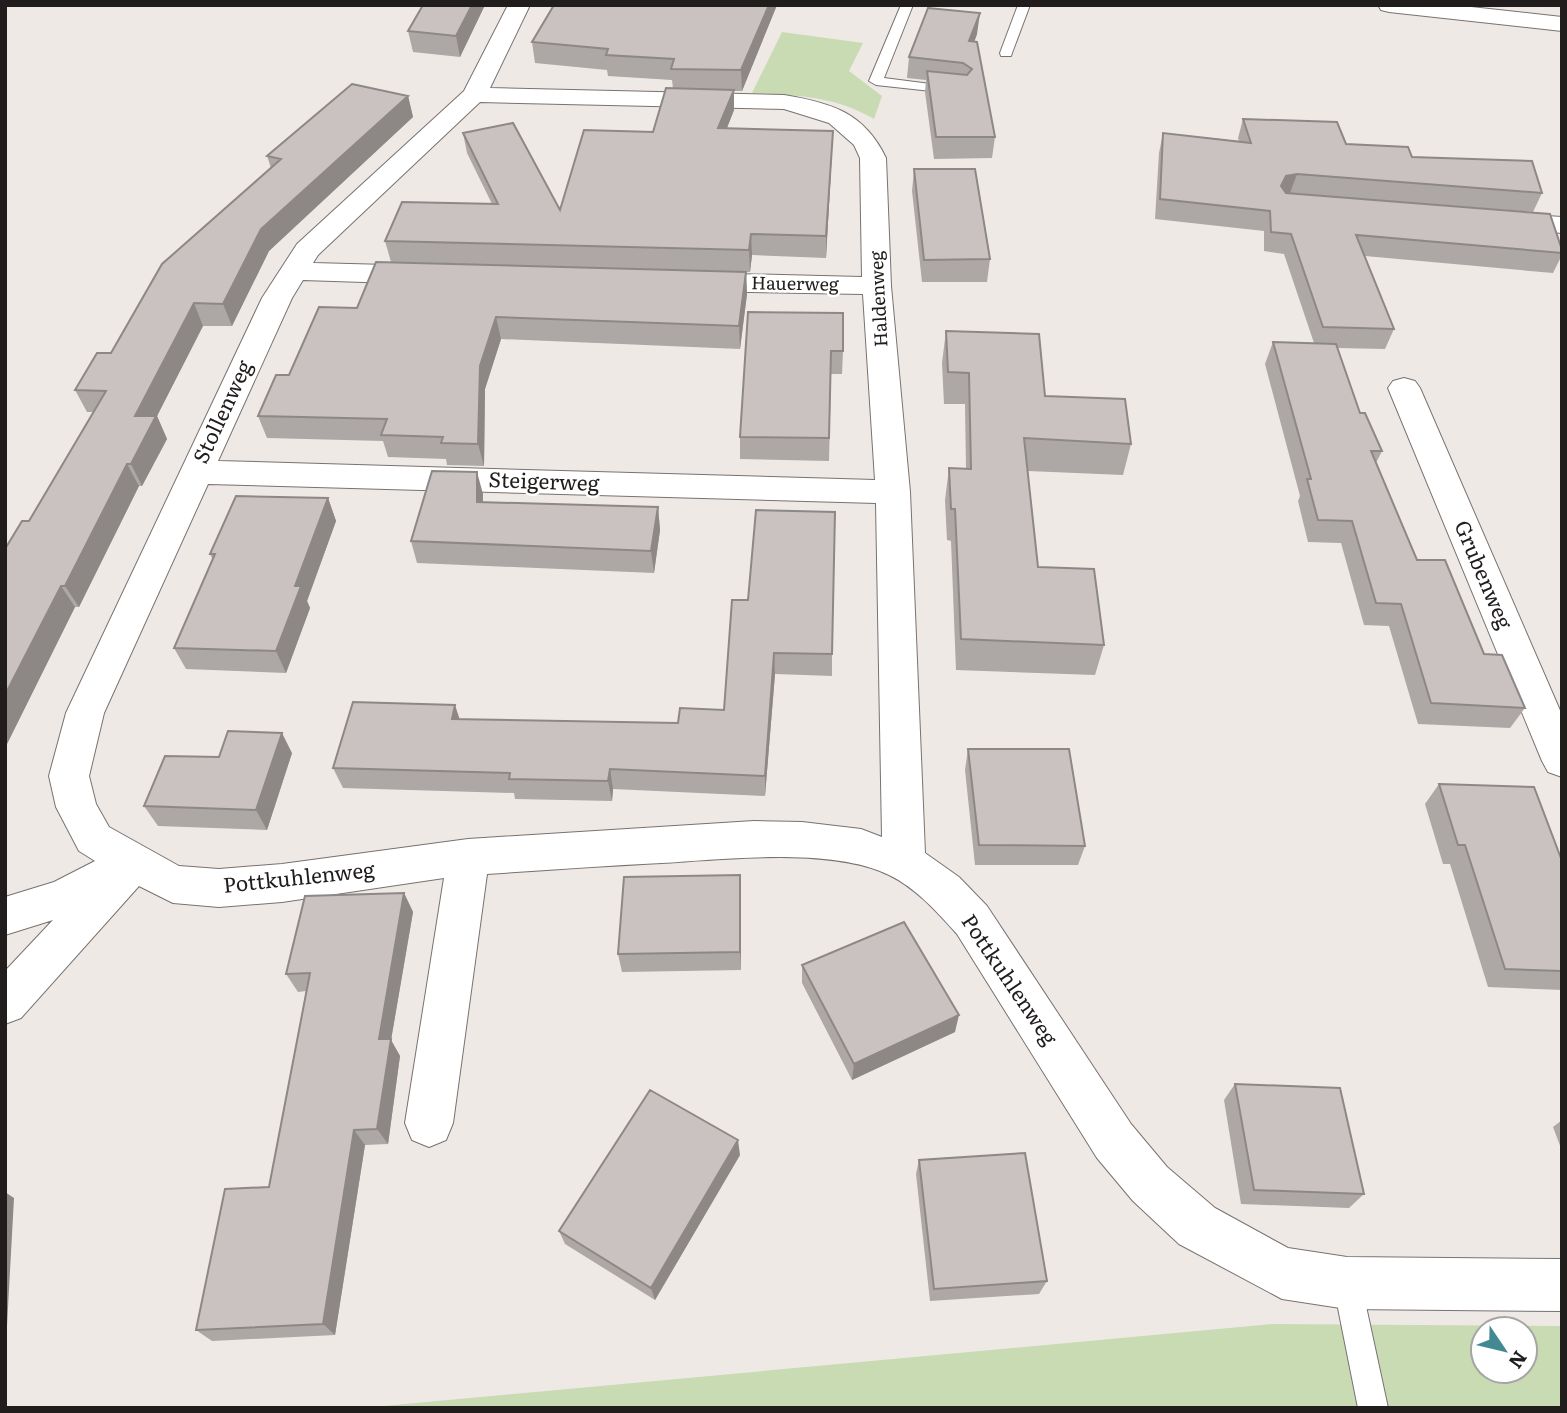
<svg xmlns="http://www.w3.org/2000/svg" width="1567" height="1413" viewBox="0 0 1567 1413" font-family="Literata,serif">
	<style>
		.green { fill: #c8dbb3; fill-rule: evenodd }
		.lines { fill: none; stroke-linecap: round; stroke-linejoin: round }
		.service-casing { stroke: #787270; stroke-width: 2 }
		.minor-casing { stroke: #787270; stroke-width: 2 }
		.secondary-casing { stroke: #787270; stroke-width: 2 }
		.service { fill: #fff; fill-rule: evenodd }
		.minor { fill: #fff; fill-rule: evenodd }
		.secondary { fill: #fff; fill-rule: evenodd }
		.wall { fill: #ada7a5 }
		.shaded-wall { fill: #8d8886 }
		.building { fill: #c9c2c0; stroke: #8d8886; stroke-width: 2 }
		.labels { text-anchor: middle; stroke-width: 5; stroke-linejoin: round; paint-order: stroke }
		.far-street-label { font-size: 18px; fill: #201d1c; stroke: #fff }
		.street-label { font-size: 21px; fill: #201d1c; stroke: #fff }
	</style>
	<rect width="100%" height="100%" fill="#efe9e6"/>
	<!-- green -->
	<path class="green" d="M782,32l81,11 -14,28 33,25 -8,23c-39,-23 -78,-24 -122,-26z
		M1273,1324l289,2v82h-1200zM1483,1329h42v42h-42z"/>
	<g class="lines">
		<!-- service casing -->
		<g class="service-casing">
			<path id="service" d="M901,5h12l-29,73 70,9 7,4 -2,3 -83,-9 -7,-4z
				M1018,5h12l-18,48 -1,3h-10l-1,-3z
				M1347,1269l10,4 4,10 27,125h-30l-25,-125 4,-10z"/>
		</g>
		<!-- minor casing -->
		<g class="minor-casing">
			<path id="minor" d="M508,5h22l-40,83 294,7c47,8 80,17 102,63l5,128 19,206 15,361 34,24 28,29 144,218 36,43 48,41 73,40 59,9 215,2v52l-215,-2 -65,-10 -103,-55 -46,-43 -36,-43 -140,-224c-20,-22 -41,-46 -68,-59 -56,-28 -165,-16 -227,-12 -58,3 -117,7 -175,11l-34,249 -7,17 -17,7 -17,-7 -7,-17 39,-245 -162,24 -63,5 -46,-4 -34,-17 -118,132 -16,6v-53l48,-51 -48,15v-38l49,-15 41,-21 -16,-10 -23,-44 -7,-31 17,-63 196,-415 35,-54 167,-153zM480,102l304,7 45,14 25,22 6,13 2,119 -168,-4 -10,3 -4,6 4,6 10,3 169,3 12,186 -657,-19 74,-163 11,-18 121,4 10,-3 4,-6 -4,-6 -10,-3 -111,-3 5,-8zM208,484l668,19 6,334 -21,-8 -59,-7 -48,-1 -286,18 -186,25 -63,5 -40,-3 -70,-39 -13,-23 -7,-28 15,-63z
				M1501,213l61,4v16l-71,-6 -4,-6 4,-6z
				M1404,378l11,3 5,7 142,327v62l-14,-5 -6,-11 -154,-373 5,-7z"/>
		</g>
		<!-- secondary casing -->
		<g class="secondary-casing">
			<path id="secondary" d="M1378,5h75l109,12v14l-173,-19 -8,-2z"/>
		</g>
		<!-- service -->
		<use href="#service" class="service"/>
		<!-- minor -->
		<use href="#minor" class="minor"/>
		<!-- secondary -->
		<use href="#secondary" class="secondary"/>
	</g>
	<!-- wall -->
	<path class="wall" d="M423,5h62l-25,52 -47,-5 -5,-21z
		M777,5l-35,86h-8v19l-7,18 105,23 -6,107 -74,-3 -2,17 -359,-10 -6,-21 107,-37 -25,-51 -4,-20 97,77 93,-78 20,-43 -1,-9 -64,-4 -1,-6 -72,-7 -3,-21z
		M977,34l-3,8 21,95 -3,21 -58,1 -9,-67 1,-12 -19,-2 2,-21z
		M408,96l5,21 -144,134 -37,75h-29l-46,90 10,23 -25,47h-3l-60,121h-4l-70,141 24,-227 64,-109h-6l-12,-22 36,-37 160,-185 -4,-12z
		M1243,119l103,25 66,13 130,36 -9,19 -243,-19 272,57v5l-9,18 -188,-17 29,73 -9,20 -48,-1 23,65 22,38 -6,12 41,97 67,94 41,54 -15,20 -92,-4 -29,-98 -25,-1 -23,-82 -33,-1 -10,-41 2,-5 -35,-132 8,-22 41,1 -30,-89 -20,-3v-20l-109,-12 4,-66 4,-20 76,8 -1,-3z
		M914,169l76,90 -3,23h-65l-10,-91z
		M746,272l1,22 -7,55 -239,-10 -16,50 -1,77 -37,-1 -1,-6 -58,-2 -5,-16 -116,-3 -9,-22 31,-41 68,-67z
		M748,312l95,39 -1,23h-11l-2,87 -89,-2v-22z
		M946,331l99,65 86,48 -8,31 -95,-4 10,96 66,78 -9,30 -139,-5 -5,-129 -4,-1 -2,-40 4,-32 17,1 -1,-65h-21l-2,-41z
		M483,494v8l175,5 2,23 -6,43 -237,-10 -6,-22z
		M328,498l8,23 -29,80 3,7 -24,65 -100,-4 -12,-21 39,-88 -3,-6z
		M732,600l100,54v22l-57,-2 -10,122 -152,-7 -1,12 -97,-2 -1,-6 -171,-5 -10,-20 127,-49 218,4 46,-13z
		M968,749l117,97 -7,19h-103l-10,-95z
		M292,753l-25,77 -109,-4 -14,-20 75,-49z
		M1439,784l123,77v129l-74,-3 -38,-123h-7l-18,-60z
		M740,875l1,95 -119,2 -4,-18z
		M404,893l9,19 -22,128 9,16 -12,88 -23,1 -30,190 -123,6 -16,-11 73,-143 37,-196 -8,1 -12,-18z
		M802,965l153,67 -103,48 -50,-97z
		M1235,1084l129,110 -15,14 -108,-4 -17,-104z
		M1562,1120v31l-9,-24z
		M740,1155l-85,145 -90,-56 -6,-13z
		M919,1160l128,121 -8,13 -109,7 -14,-127z"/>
	<!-- shaded-wall -->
	<path class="shaded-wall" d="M472,5h13l-25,52 -4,-21z
		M769,5h8l-35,86 -1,-21z
		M980,13l-3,21 -10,28 2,-21z
		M734,90v20l-15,38 -1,-20z
		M408,96l5,21 -144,134 -37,75 -9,-22 38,-75z
		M833,131l-1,20 -6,107v-22z
		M1297,174l-7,19 -11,2 2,-9 5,-10z
		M751,234l1,21 -2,17 -1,-22z
		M746,272l1,22 -7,55 -1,-23z
		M194,303l9,23 -46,90 10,23 -25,47 -11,-22 4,-48z
		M496,317l5,22 -16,50 -1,77 -6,-22 2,-78z
		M127,464l12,22 -60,121 -14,-21z
		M477,472l6,22 -1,30 -5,-22z
		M328,498l8,23 -29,80 3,7 -24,65 -10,-22 19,-65z
		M658,507l2,23 -6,43 -3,-22z
		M61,586l14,21 -70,141v-53z
		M774,653l1,21 -10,122v-20z
		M455,705l7,21 -10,-7z
		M282,733l10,20 -25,77 -11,-20z
		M610,769l3,20 -1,12 -4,-20z
		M740,875l1,19v76l-1,-18z
		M404,893l9,19 -22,128 9,16 -12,88 -11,-15 2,-90z
		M959,1015l-4,17 -103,48 2,-16z
		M354,1130l11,15 -30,190 -12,-11z
		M738,1140l2,15 -85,145 -4,-12z
		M5,1192l9,6 -7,128 -2,1z"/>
	<!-- building -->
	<path class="building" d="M423,5h49l-16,31 -48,-5z
		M554,5h215l-28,65 -70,-1 3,-10 -68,-4 2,-6 -76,-7z
		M928,8l52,5 -11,28 8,1 18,95h-59l-9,-66 40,4 5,-6 -9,-6 -54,-6z
		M352,84l56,12 -147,133 -38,75 -29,-1 -59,113h21l-25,48h-4l-62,122h-4l-56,109v-146l17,-28h7l77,-130 -31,-1 22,-37h14l51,-89 119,-105 -14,-3z
		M666,88l68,2 -16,38 115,3 -7,105 -75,-2 -2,16 -364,-9 17,-39 96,2 -35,-71 50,-10 47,87 24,-80 69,2z
		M1243,119l94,3 9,22 62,3 4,10 120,4 10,32 -245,-19 -11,2 -5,10 5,7 264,21 12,36v3l-206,-18 38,94 -71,-2 -32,-93 -20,-2 -1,-21 -110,-12 3,-66 88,10z
		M914,169h61l15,90 -66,1z
		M376,262l370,10 -7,54 -243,-9 -16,49 -2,78 -37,-1 2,-6 -62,-2 6,-16 -129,-3 18,-41h13l30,-68 38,1z
		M748,312l95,1v38h-12l-2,87 -89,-1z
		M946,331l93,3 6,62 80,3 6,45 -107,-6 14,129 56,2 10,76 -143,-6 -6,-130h-4l-2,-41 22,1 -2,-96 -21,-1z
		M1273,342l63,2 24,69h5l17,38h-11l46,109h28l39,94 18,1 23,53 -94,-5 -30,-99 -25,-1 -24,-82 -34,-1 -11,-41h4z
		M432,471l45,1v30l181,5 -7,44 -240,-10z
		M236,496l92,2 -33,88h6l-25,65 -102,-3 41,-94h-5z
		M756,510l79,2 -3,142 -58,-1 -9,123 -155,-7 -2,12 -99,-2 1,-6 -177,-5 20,-66 102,3 -3,14 226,4 2,-15 44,2 8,-110h16z
		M228,731l54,2 -26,77 -112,-4 21,-50 54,1z
		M968,749h101l16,97 -106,-1z
		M1439,784l95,3 28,74v110l-57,-2 -40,-124h-7z
		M740,875v77l-122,2 6,-77z
		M404,893l-25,146h12l-14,90 -23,1 -31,194 -127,6 29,-141 44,-2 41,-214 -24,1 19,-78z
		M904,922l55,93 -105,49 -52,-99z
		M1235,1084l105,4 24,106 -110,-4z
		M650,1090l88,50 -87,148 -92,-57z
		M1025,1153l22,128 -113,8 -15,-129z"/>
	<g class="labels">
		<!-- far-street labels -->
		<g class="far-street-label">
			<text transform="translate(795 284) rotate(1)" y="6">Hauerweg</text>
			<text transform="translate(879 299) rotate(-93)" y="6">Haldenweg</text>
		</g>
		<!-- street labels -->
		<g class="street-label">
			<text transform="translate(223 412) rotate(-65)" y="7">Stollenweg</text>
			<text transform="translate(544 482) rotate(2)" y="7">Steigerweg</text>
			<text transform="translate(1483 575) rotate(67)" y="7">Grubenweg</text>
			<text transform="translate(299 878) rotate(-6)" y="7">Pottkuhlenweg</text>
			<text transform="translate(1009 980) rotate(56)" y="7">Pottkuhlenweg</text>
		</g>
	</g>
	<!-- border -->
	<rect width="1567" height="1413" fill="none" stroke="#201d1c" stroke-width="14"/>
	<!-- north arrow -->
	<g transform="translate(1504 1350) rotate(125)"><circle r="33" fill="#ffffff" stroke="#a6a5a4" stroke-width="2"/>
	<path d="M0-5L12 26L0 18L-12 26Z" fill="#438993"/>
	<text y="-10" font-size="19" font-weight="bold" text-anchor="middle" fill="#201d1c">N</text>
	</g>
</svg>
